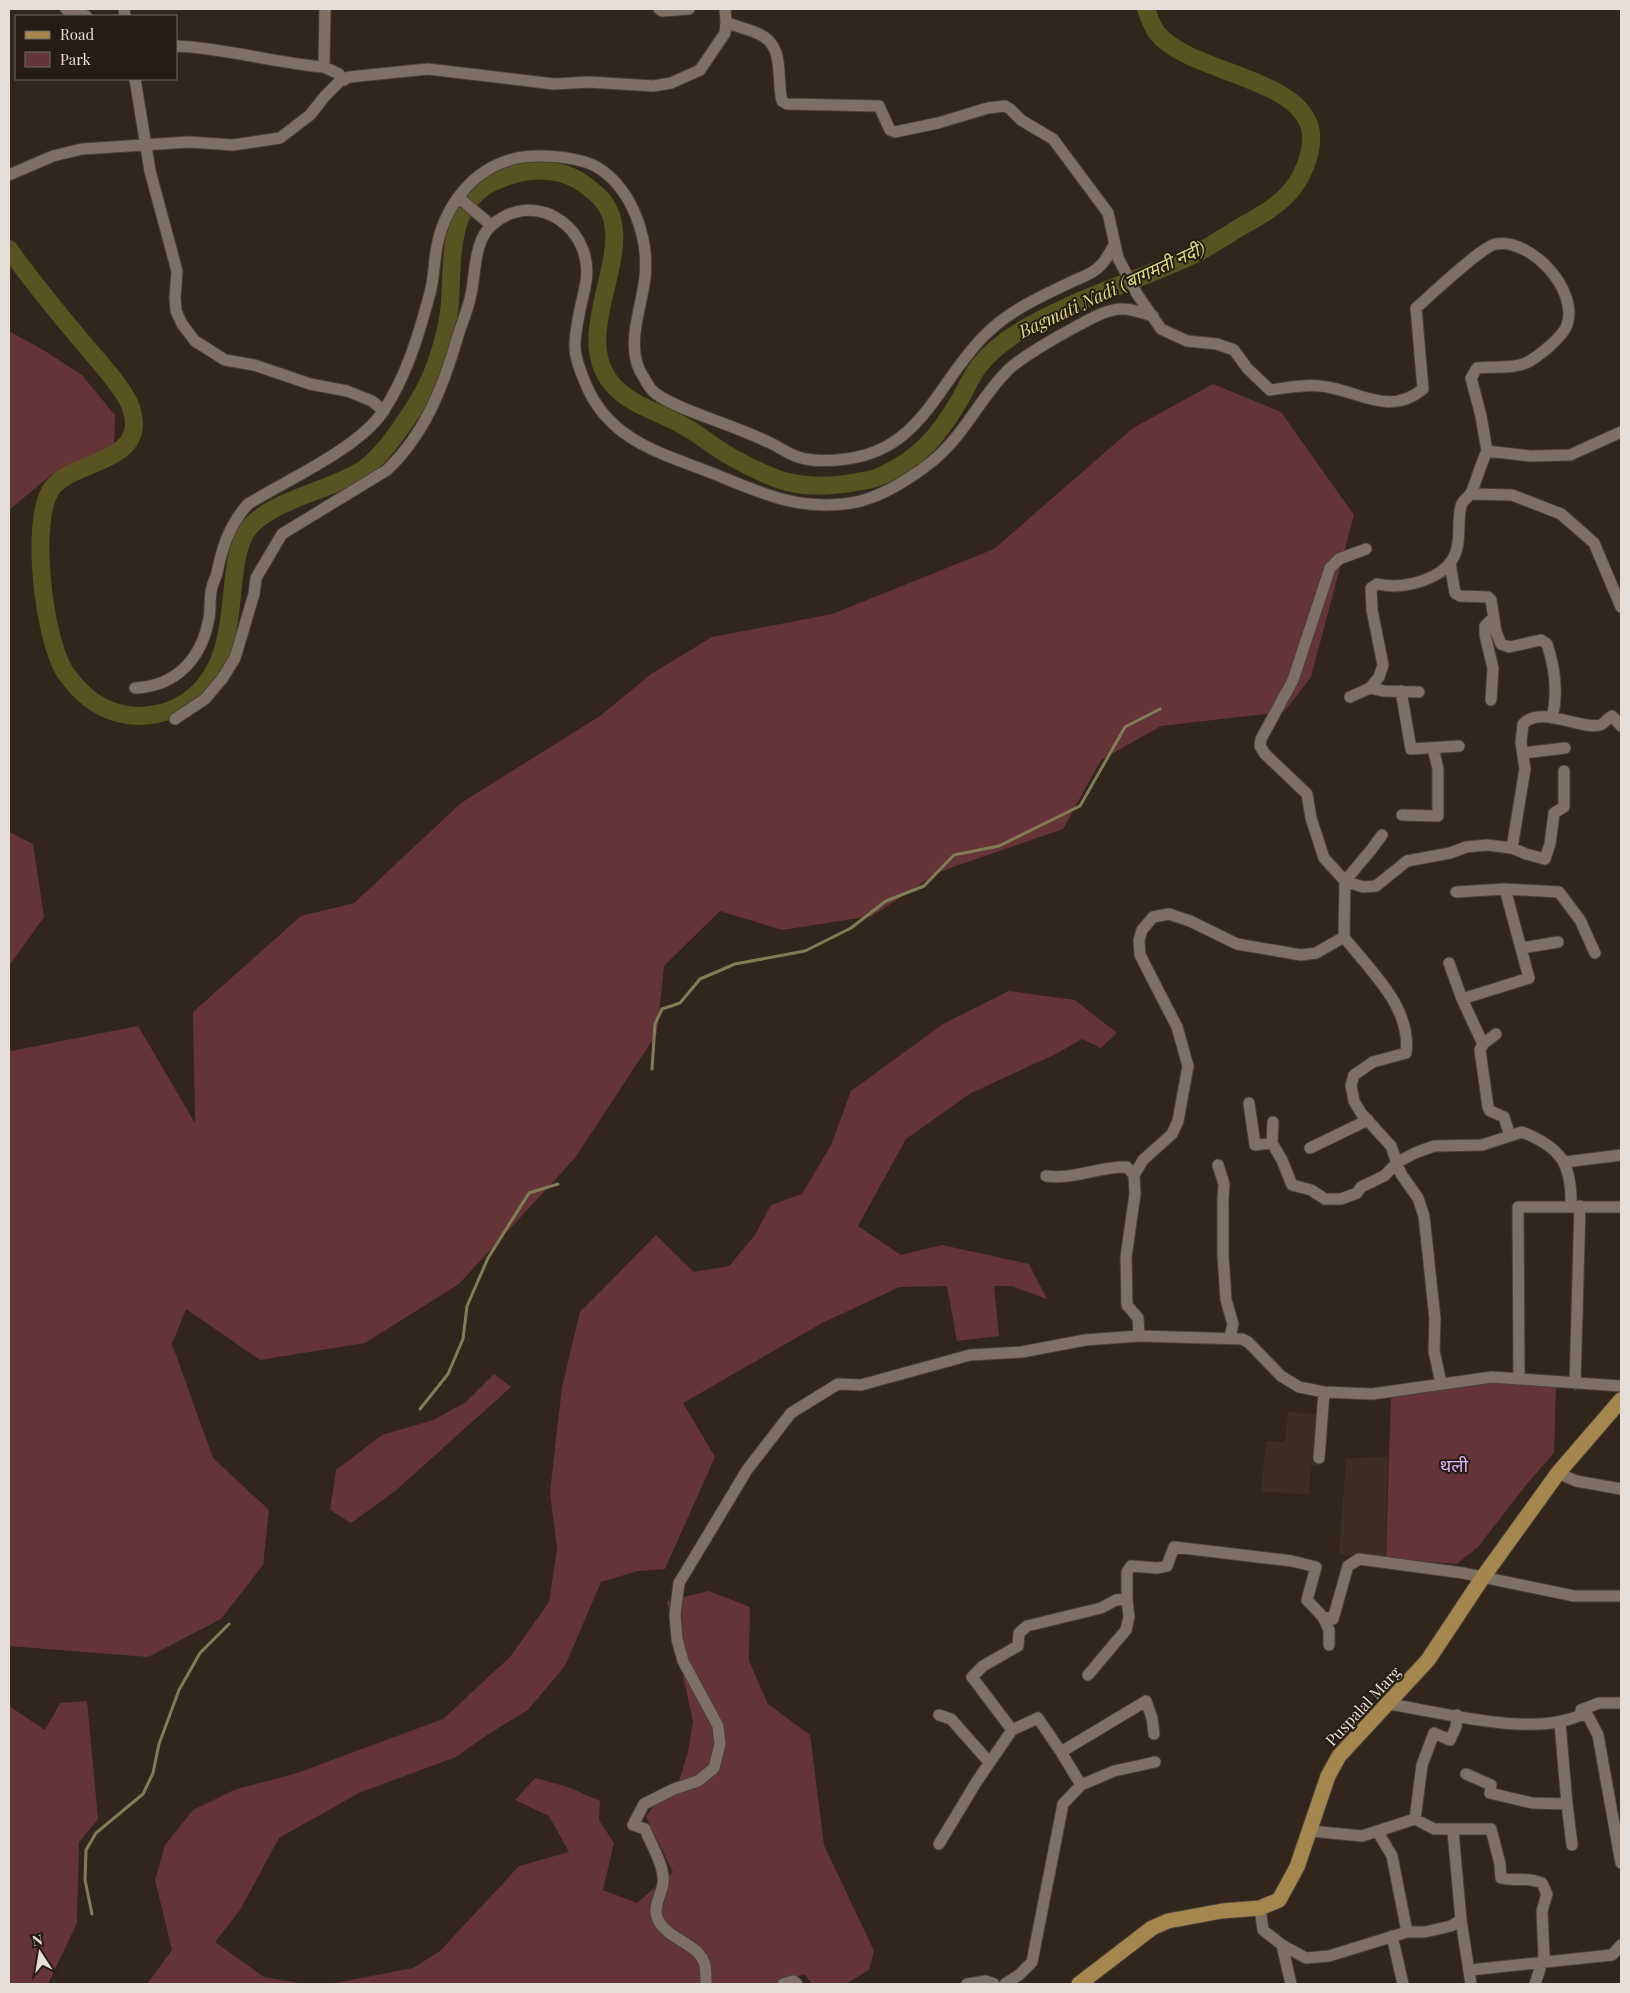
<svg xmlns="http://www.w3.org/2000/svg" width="1630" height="1993" viewBox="0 0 1630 1993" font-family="'Playfair Display','Noto Sans Devanagari',serif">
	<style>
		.built { fill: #3e2e21 }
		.green { fill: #643437 }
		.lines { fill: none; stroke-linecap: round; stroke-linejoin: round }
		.stream { stroke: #837d57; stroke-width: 3 }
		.river { stroke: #585320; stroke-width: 18 }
		.street-casing { stroke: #494038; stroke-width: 13 }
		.primary-casing { stroke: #494038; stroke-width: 17 }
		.street { stroke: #7e7065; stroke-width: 11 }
		.primary { stroke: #a4864f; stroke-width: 15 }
		.labels { text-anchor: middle; stroke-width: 4; stroke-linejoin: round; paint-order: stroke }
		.street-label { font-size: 16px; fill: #e6ded8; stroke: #271c13 }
		.water-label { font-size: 18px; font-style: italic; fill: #dfd888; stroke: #271c13 }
		.neighbourhood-label { font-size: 18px; fill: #ddb7fa; stroke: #271c13 }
	</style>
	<rect width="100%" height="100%" fill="#31251c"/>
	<!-- built -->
	<path class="built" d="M1288,1412l34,3 -5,51h-6l-2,29 -48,-4 5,-50 19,1z
		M1388,1457l-3,102 -46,-5 7,-96z"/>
	<!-- green -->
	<path class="green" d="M9,331l36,20 37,24 33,40 -1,35 -63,25 -42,35z
		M1213,384l68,28 73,103 -43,162 -27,35 -123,14 -60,34 -38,69 -124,43 -67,44 -90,14 -62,-19 -56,55 -7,67 -82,125 -116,126 -94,59 -105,17 -74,-51 -14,35 41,114 56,52 -6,55 -42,54 -73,38 -139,-11v-603l2,8 127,-25 57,97 -2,-111 108,-96 53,-13 107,-100 139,-87 51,-42 61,-37 120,-23 162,-65 139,-121z
		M9,832l24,12 11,73 -35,49z
		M1009,991l66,9 42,33 -16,15 -19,-9 -26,15 -85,39 -65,46 -48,87 43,29 41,-10 87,19 18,35 -35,-13h-18l5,50 -42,5 -10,-55 -47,1 -76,35 -141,81 32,54 -50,112 -27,2 -37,11 -36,84 -37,44 -41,25 -31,22 -97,36 -80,45 -39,72 -25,32 49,35 41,7h-158l25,-34 -17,-70 10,-35 28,-35 41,-20 63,-17 146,-54 67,-62 39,-55 8,-53 -7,-56 6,-54 6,-52 18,-75 76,-77 38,37 35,-6 26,-31 16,-30 31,-11 29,-49 20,-54 92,-67z
		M494,1374l17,13 -117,105 -43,31 -21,-13 6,-40 46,-35 51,-15 33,-18z
		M1514,1380l42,5 -2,68 -28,32 -48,62 -21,17 -71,-6 5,-167z
		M709,1591l41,16 -1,54 19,43 42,31 14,110 50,106 -5,19 -23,14h-34l-8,-10 -21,10h-453l83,-16 27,-17 79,-85 50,-14 -20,-36 -34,-16 20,-22 33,9 32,14 -1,19 15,23 -11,47 34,13 36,-31 -27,-55 12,-18 21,-18 9,-29 5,-30 -26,-121z
		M87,1701l11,118 -19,23 -2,81 -29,61h-39v-278l36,24 15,-27z"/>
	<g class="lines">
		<!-- stream -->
		<path class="stream" d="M652,1069l3,-45 7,-15 18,-6 20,-24 35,-15 70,-13 46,-23 35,-27 38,-15 30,-31 45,-9 81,-40 45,-79 35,-18
			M420,1409l28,-35 15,-35 4,-33 21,-48 41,-65 29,-9
			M92,1914l-7,-34 1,-30 10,-17 47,-39 10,-21 6,-29 20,-54 21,-37 29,-29"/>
		<!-- river -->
		<path class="river" d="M9,249c23,33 50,65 76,96 14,17 31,34 42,54 4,6 7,18 7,25 0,39 -62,38 -82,64 -23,32 -8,152 13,184 13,19 30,35 53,41 17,5 36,3 53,-3 53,-22 57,-74 62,-125 2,-16 4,-38 13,-53 22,-33 87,-41 119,-64 22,-16 52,-62 64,-87 10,-22 19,-54 21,-78 3,-43 -3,-99 43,-121 16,-7 35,-13 53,-11 20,1 33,8 48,21 57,45 -29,136 18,192 18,21 47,28 70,41 16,8 30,21 46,30 47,27 74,37 129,27 9,-2 17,-2 26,-7 37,-17 56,-40 76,-74 7,-11 12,-25 20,-35 23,-29 58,-45 90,-60 41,-19 85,-32 126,-52 16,-8 32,-19 47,-28 15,-8 33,-18 45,-31 14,-14 26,-41 24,-62 -7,-56 -121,-59 -154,-100 -5,-6 -8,-17 -11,-24"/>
		<!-- street casing -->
		<g class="street-casing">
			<path id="street" d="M66,9l20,7
				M124,9l1,7
				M659,9l3,2 27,-2
				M725,9l1,13c11,5 23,7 33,12 27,12 17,45 23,67l5,3 92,2 11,24 5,2 43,-9 50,-15 17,-2 5,3 11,11 32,19 55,74 10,45 19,36 24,35 26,12 30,3 17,6 13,18 23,22c17,-2 33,-6 50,-4 37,3 68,32 103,3l-7,-81c14,-12 66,-62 80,-64 35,-6 83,46 71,81 -4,12 -29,32 -41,38 -14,6 -34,3 -49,5l-6,10 10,38 6,35
				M176,46c50,2 98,17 148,21l1,-58
				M324,67l15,7 5,6
				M135,79l15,92 27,100 -2,27 1,13 6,13 13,17 30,19 29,5 56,19 37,7 25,10 12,10
				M9,175l44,-19 29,-7 107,-7 44,3 47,-7 30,-23 15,-19 15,-15 9,-4 79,-8 126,15 35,-2 64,4 18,-3 29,-13 25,-37 1,-11
				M458,197l33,28
				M1471,494l41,1 49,19 33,29 27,64
				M1450,563l5,30 5,3 28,1 3,3 5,32 5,12 8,3 32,-7 6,4c8,24 11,50 5,74
				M135,688c42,-2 67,-30 74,-70 2,-10 0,-21 3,-31 1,-5 4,-9 5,-14 5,-26 13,-49 31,-69 39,-24 109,-55 134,-91 24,-35 37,-79 48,-120 4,-15 4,-31 7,-47 8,-40 35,-76 76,-87 22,-6 68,-3 87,10 33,22 49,70 45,108 -3,30 -19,65 -5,94 3,5 7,13 11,18 11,14 61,30 79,37 13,5 26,10 38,16 10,4 20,12 30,15 15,5 33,4 48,2 75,-9 91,-75 137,-122 25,-26 55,-39 86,-54 10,-5 22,-8 30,-16 6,-5 11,-15 15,-22
				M1370,688l14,3 35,1
				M1401,691l10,58 48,-3
				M1350,697l20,-9 9,-11 4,-12 -11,-55 -1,-22 6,-4c26,6 69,-4 79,-32 5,-15 1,-31 5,-46 2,-7 9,-9 11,-15 5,-13 9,-27 15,-40l44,5 39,-1 51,-23
				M1491,700l2,-32 -8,-33v-9l8,-8
				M175,719l30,-20 17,-20 13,-21 19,-64 2,-16 26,-44 105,-64c38,-36 56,-83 70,-131 4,-14 10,-27 13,-40 6,-23 3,-58 22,-74 45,-39 106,6 93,62 -4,19 -10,40 -10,59 0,14 7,29 12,41 25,56 78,67 130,88 46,19 82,36 134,28 33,-5 80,-36 101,-61 20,-23 34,-50 56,-72 15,-14 52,-35 71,-45 13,-7 30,-17 45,-16 9,0 20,5 29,7
				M1523,753l42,-5
				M1402,815l36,1v-47l-5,-21
				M1382,835l-11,15 -26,31 18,6 13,-1 31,-25 43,-8 16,-6 21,-2 25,3 14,6 19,5 5,-15 4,-31 10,-6v-36
				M1512,848l13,-79 -4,-27 2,-18c18,-19 57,6 77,1 6,-2 7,-7 12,-9l9,10
				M1456,892l49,-3 54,3 21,28 15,33
				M1344,937c26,34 68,70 62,116l-33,9 -19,13 -3,10 3,16 7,12 30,33 10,28 17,24 6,18 11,103 -1,32 7,32
				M1522,948l36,-6
				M1449,963l13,36 21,45
				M1462,999l67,-21 -24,-89
				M1496,1034l-13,10 -3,6 8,57 2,4 14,6 6,19
				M1249,1103l6,42 17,-2 10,17 10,25 19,5 14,9h16l16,-6 4,-6 23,-11 14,-14 17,-9 19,-7 48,-1 40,-13c39,15 50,32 49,74
				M1272,1143l1,-21
				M1310,1148l58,-28
				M1565,1162l56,-7
				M1218,1165l6,19 -1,15
				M1134,1175l9,-15 29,-26 6,-13 10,-55 -11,-39 -37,-72 -1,-15 3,-10 11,-13 16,-3 21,7 47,23 64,11 15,-2 28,-16 1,-56 -21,-23 -13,-40 -4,-24 -42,-40 -5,-8 1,-7 32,-59 37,-112 9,-9 27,-10
				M1046,1176c27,4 54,-10 81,-9l7,8 1,19 -9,63 1,48 11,13 1,18
				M1223,1202v53l3,45 7,24 -3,13
				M1519,1378l-1,-171h103
				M1575,1384l5,-178
				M1319,1458l5,-66
				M1558,1473l18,8 45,8
				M1323,1617l6,13v15
				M1088,1675l38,-45 3,-13 -2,-18
				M1388,1704c54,8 142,34 193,11v-5l18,-7h22
				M939,1715l12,4 38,43
				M1457,1715l-1,12 -6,13 -16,-7 -12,32 -7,54 19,10h57l9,35 1,14c15,4 25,-2 41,5l5,11 -5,17 2,45 -9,28
				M1581,1715l7,1 10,19 23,128
				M1154,1734l-2,-16 -6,-17 -85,51 -23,-34 -26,12 -40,-53 11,-11 35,-20 1,-13 8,-7 74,-18 15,-8 11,-1v-27l4,-6 26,2 10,-2 7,-19 118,14 24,6 -9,33 16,17 10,2 15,-53 11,-7 104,14 111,23h46
				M1061,1752l20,33 33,-14 41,-9
				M1466,1774l25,11 -1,8 42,10 35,1 -7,-81
				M1567,1804l5,41
				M1310,1831l52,5 53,-17
				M1453,1831l8,89 10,64
				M1379,1834l13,22 15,76
				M939,1844l38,-63 35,-51
				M1260,1908l3,22 19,15 24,13 23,-2 78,-24h18l26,-6 10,-6
				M1392,1936l11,48
				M1282,1945l9,39
				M1470,1970l142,-15 9,-10
				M706,1984c0,-6 0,-13 -1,-19 -6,-23 -41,-26 -48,-48 -4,-12 5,-23 6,-34 2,-17 -12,-38 -18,-54l-12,-4 11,-21 30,-15 24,-8 16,-13 6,-24 -2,-18 -35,-65 -6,-22 -2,-24 4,-32 68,-113 44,-57 47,-29 23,1 109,-30 52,-3 63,-12 54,-4 103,3 6,3 33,34 18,11 25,5 48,2 120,-17 129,9
				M783,1984l10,-3 4,3
				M967,1984l19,-3 8,3
				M1005,1984l14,-9 13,-13 31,-158 18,-19"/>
		</g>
		<!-- primary casing -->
		<g class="primary-casing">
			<path id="primary" d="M1079,1984l73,-56 16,-7 54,-10 38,-3 19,-8 18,-33 31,-91 11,-20 89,-96 55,-83 75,-104 63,-73"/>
		</g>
		<!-- street -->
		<use href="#street" class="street"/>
		<!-- primary -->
		<use href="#primary" class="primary"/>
	</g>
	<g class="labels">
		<!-- street labels -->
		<g class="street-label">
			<text transform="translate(1363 1706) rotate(-47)" y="6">Puspalal Marg</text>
		</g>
		<!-- water labels -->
		<g class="water-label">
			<text transform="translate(1112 290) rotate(-25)" y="6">Bagmati Nadi (बागमती नदी)</text>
		</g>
		<!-- neighbourhood labels -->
		<g class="neighbourhood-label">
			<text x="1454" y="1472">थली</text>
		</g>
	</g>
	<!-- border -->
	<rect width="1630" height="1993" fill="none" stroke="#e6ded8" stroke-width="20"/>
	<!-- legend -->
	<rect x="15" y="15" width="162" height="65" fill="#271c13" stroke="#736a62"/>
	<rect x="25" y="31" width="25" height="8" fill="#a4864f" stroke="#736a62"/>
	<text x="60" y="40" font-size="15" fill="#e6ded8">Road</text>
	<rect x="25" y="52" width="25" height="15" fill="#643437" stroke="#736a62"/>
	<text x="60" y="65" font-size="15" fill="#e6ded8">Park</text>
	<!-- north arrow -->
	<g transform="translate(40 1953) rotate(348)" stroke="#271c13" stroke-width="4" paint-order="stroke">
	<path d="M0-4L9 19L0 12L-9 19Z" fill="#e6ded8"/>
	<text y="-8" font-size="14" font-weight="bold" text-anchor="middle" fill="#e6ded8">N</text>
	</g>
</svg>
